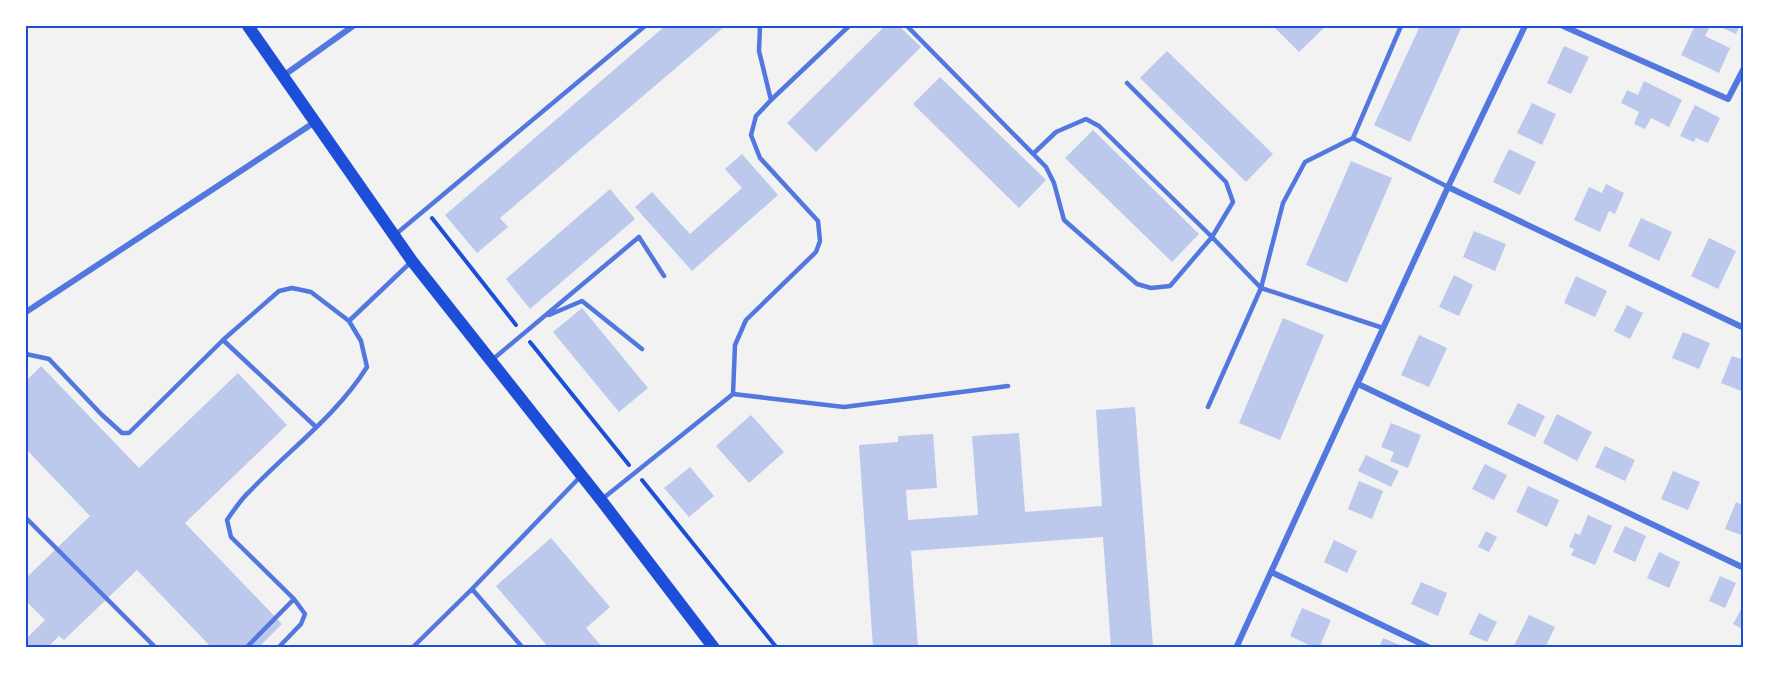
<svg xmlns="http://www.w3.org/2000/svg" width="1769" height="673" viewBox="0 0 1769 673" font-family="'DejaVu Sans',sans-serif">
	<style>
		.building { fill: #bdc9ec }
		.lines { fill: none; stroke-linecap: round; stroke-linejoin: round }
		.path { stroke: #1d4ed8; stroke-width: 4 }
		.service { stroke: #5277de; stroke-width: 4.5 }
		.minor { stroke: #5277de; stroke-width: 6 }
		.secondary { stroke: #1d4ed8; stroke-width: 12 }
		.neatline { fill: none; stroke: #1d4ed8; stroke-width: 2 }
	</style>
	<rect width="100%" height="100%" fill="#f2f2f2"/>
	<!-- building -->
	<path class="building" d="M665,26h60l-225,192 8,9 -31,26 -32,-38z
		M885,26h14l22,21 -105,105 -29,-29z
		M1273,26h53l-27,26z
		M1420,26h42l-52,116 -36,-17z
		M1695,26h15l-5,10 25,12 -11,25 -38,-18z
		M1718,26h22l-4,8z
		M1564,46l25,11 -18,37 -24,-11z
		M1167,51l106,103 -27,28 -106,-104z
		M940,77l106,103 -27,28 -106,-104z
		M1644,81l38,19 -13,27 -18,-9 -6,11 -11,-5 5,-12 -18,-9 6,-13 11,5z
		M1532,103l24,11 -14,31 -25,-12z
		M1695,105l25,13 -12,25 -12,-5 -2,4 -14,-6z
		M1093,130l106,104 -27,28 -107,-104z
		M1509,149l27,13 -16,33 -27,-13z
		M742,154l36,41 -86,76 -57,-64 17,-15 38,42 52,-46 -17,-19z
		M1351,161l41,17 -45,105 -41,-18z
		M1606,184l18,9 -9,21 -6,-3 -9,21 -26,-12 15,-33 13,6z
		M610,189l25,30 -105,90 -24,-30z
		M1641,218l31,14 -13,29 -31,-15z
		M1474,231l32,13 -11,27 -32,-14z
		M1709,238l27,13 -18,38 -27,-13z
		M1454,275l19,10 -14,31 -20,-9z
		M1576,276l31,15 -12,26 -31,-14z
		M1627,305l16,8 -13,26 -16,-8z
		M582,308l66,80 -29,24 -66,-80z
		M1283,318l41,17 -44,105 -41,-17z
		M1683,332l27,11 -11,26 -27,-11z
		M1419,335l28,13 -18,39 -28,-12z
		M1732,356l12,4v32l-23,-9z
		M41,366l98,102 99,-95 49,52 -102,98 97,101 -24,24h-46l-75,-78 -73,70 -5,-4 -12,12h-21v-9l19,-19 -19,-19v-23l64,-62 -64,-67v-68z
		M1518,403l27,13 -10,21 -28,-13z
		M1135,407l18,240 -42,1 -8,-111 -192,14 7,97h-45l-14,-203 39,-3v-6l35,-2 4,54 -31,2 2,30 70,-5 -6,-79 47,-3 6,79 77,-6 -6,-96z
		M1557,414l35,18 -15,29 -34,-18z
		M751,415l33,37 -35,31 -33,-37z
		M1391,423l30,12 -13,33 -18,-7 4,-9 -13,-5z
		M1605,446l30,14 -10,21 -30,-14z
		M1366,455l33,16 -8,16 -33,-16z
		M1485,464l22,11 -13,25 -22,-11z
		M690,467l24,29 -25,21 -25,-29z
		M1673,471l27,11 -12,28 -27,-11z
		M1359,481l24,10 -11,28 -24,-10z
		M1528,486l31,14 -12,27 -31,-15z
		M1736,502l8,4v30l-19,-7z
		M1588,515l24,11 -17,39 -24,-10 3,-6 -5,-2 6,-14 5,2z
		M1625,526l21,10 -11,26 -22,-10z
		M1486,531l11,6 -8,15 -11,-5z
		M551,538l59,69 -24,21 17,20h-54l-53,-62z
		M1334,540l23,11 -10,22 -23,-11z
		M1659,552l21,10 -11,26 -22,-10z
		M1720,576l16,7 -11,25 -16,-7z
		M1421,582l26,11 -9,23 -27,-12z
		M1744,604v26l-11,-6z
		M1302,608l29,12 -12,28h-4l-25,-12z
		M1479,613l18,9 -10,20 -18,-8z
		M1529,615l26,12 -10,21h-32z
		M1383,638l22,9v1h-26z"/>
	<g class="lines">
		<!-- path -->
		<path class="path" d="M432,218l84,107
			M530,342l99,123
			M642,480l135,168"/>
		<!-- service -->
		<path class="service" d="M760,26l-1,25 12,49 78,-74
			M907,26l139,141 8,16 10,37 73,64 14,4 19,-2 42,-49 -113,-111 -13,-7 -30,13 -22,21
			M1127,83l99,99 7,20 -21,35 49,51 122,40
			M1353,138l95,49
			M396,234l249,-208
			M549,315l33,-14 60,48
			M349,321l62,-59
			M223,340l93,87
			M26,354l23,5 52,55 21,19h7l94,-93 56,-49 13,-3 19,4 38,29 12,20 6,26c-30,48 -78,83 -117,124 -9,8 -16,19 -23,29l4,17 63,62 11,15 -4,10 -23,24
			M492,360l147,-123 25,39
			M733,394l2,-49 11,-25 70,-68 4,-11 -2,-20 -58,-63 -9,-23 5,-19 15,-16
			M1208,407l53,-119 22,-85 22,-41 48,-24 48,-112
			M601,500l132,-106 111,13 164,-21
			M26,518l130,130
			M472,589l108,-112
			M246,648l48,-49
			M412,648l60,-59 51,59"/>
		<!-- minor -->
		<path class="minor" d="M1563,26l165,73 16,-31
			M283,76l70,-50
			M1448,187l296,141
			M26,312l289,-190
			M1358,384l386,184
			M1271,572l159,76
			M1236,648l212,-461 77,-161"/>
		<!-- secondary -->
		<path class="secondary" d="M248,26l164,235 189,239 113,148"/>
	</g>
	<!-- border -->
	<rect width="1769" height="673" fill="none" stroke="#ffffff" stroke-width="54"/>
	<rect x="27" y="27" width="1715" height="619" class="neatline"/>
</svg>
